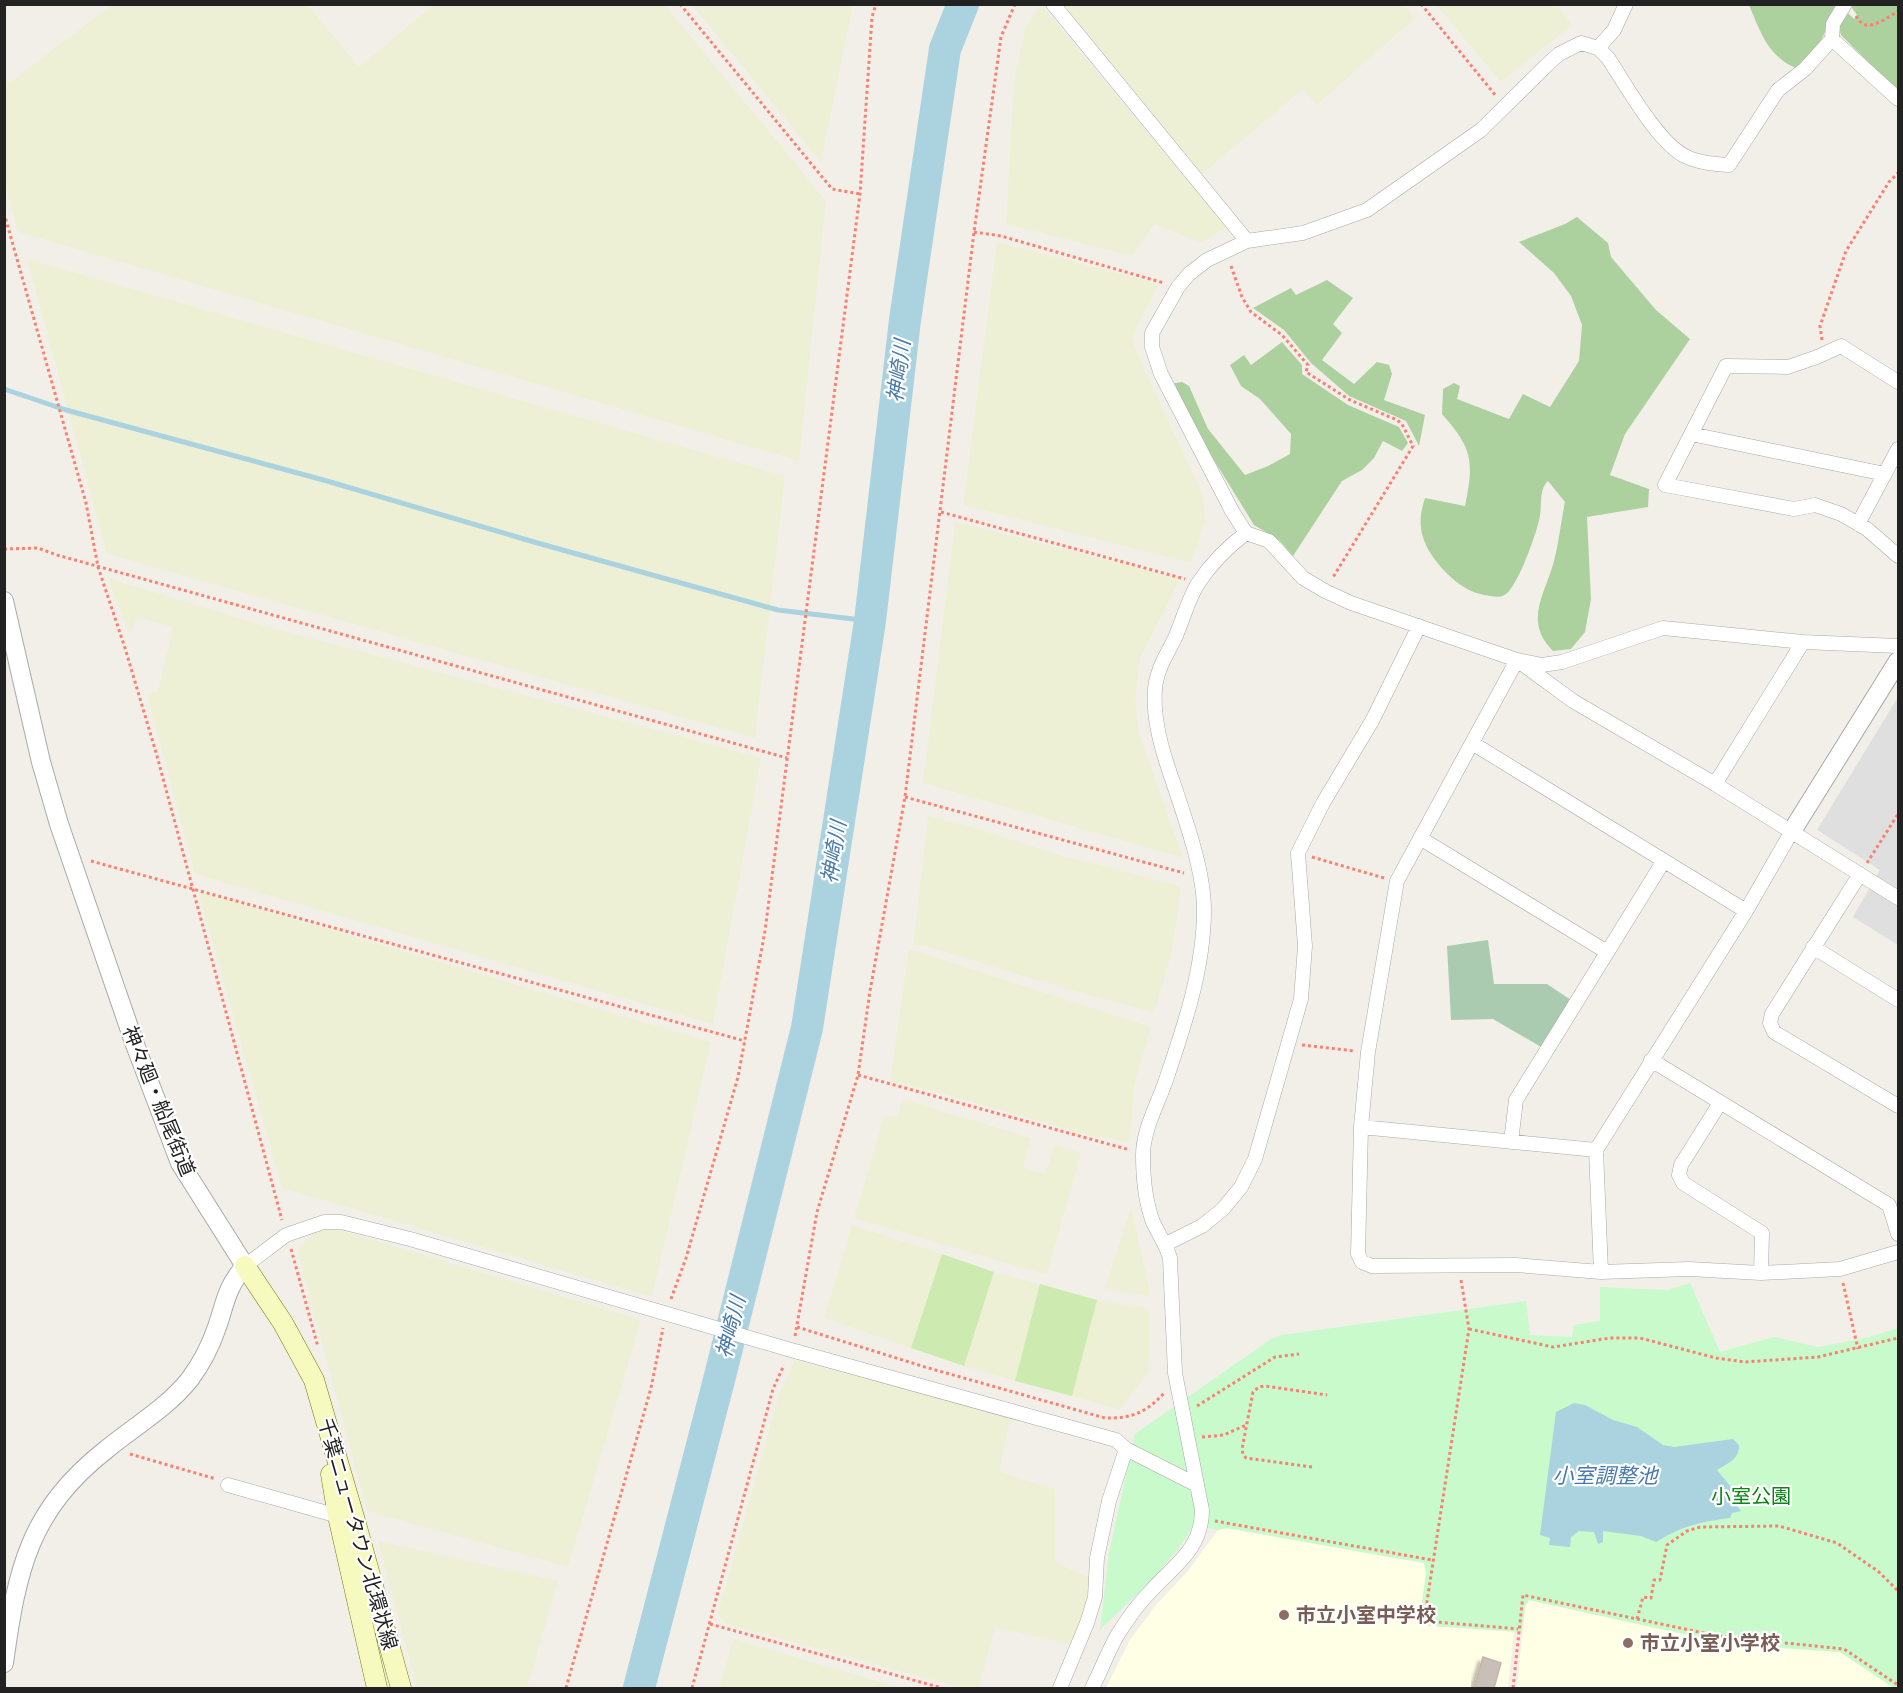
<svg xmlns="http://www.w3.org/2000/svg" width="1903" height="1693" viewBox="0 0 1903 1693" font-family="'Work Sans','Noto Sans JP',sans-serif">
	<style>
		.residential { fill: #e0dfdf }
		.education { fill: #ffffe5 }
		.farmland { fill: #eef0d5 }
		.grass { fill: #cdebb0 }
		.forest { fill: #add19e }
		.cemetery { fill: #aacbaf }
		.park { fill: #c8facc }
		.water { fill: #aad3df }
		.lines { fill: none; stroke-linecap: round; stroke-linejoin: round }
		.stream { stroke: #aad3df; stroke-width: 5 }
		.river { stroke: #aad3df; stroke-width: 32 }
		.building { fill: #c7bfb8; stroke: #c4b6ab; stroke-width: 1.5; filter: url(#shadow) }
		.minor-casing { stroke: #a9a9a9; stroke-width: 15 }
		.tertiary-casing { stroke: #a9a9a9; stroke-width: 20 }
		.secondary-casing { stroke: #707d05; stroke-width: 21 }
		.path { stroke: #fa8072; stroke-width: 3; stroke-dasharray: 3 3; stroke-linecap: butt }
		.minor { stroke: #fff; stroke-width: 14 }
		.tertiary { stroke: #fff; stroke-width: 18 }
		.secondary { stroke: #f7fabf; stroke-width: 20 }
		.education-dot { fill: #8d6e63; stroke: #fff; stroke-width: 2 }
		.labels { text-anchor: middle; stroke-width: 4.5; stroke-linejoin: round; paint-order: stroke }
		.street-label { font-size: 20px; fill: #222; stroke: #fff }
		.park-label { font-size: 20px; fill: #0c8416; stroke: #fff }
		.education-label { font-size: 20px; font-weight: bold; fill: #785e54; stroke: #fff; text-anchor: start }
		.water-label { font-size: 21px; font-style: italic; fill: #4a7aab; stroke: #fff }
	</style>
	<defs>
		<filter id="shadow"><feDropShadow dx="-4.5" dy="4.5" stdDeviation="1.5" flood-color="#0004"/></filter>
	</defs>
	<rect width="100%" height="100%" fill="#f2efe9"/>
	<!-- residential -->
	<path class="residential" d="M1898,697v248l-45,-28 27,-47 -63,-40z"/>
	<!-- education -->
	<path class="education" d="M1226,1528l198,35 2,10 -7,52 95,7 -6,56h-402l24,-48 26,-35 32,-34 30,-41z
		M1529,1600l186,41 39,5 86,6 54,36h-377l8,-82z"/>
	<!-- farmland -->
	<path class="farmland" d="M1404,4l11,14 -98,87 -15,-15 -100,84 -138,-169z
		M112,5h196l51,62 74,-62h232l161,196 -27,260 -781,-229 -13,-47v-106l4,4z
		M692,5h161l-32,157z
		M1041,5l186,222 -27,16 -45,-19 -23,32 -126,-32 8,-144 12,-54z
		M1436,5h121l15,20 -71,57z
		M997,242l162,42 -27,52 6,20 65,139 2,26 -14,42 -228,-58z
		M27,259l758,217 -30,262 -648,-184z
		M955,522l226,56 -41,80 -5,43 4,32 44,125 -260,-75z
		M108,578l157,48 496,132 -48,266 -518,-150 -48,-180 11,-3 15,-64 -36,-10 -7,18z
		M928,816l34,8 101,32 117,30 -1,21 -8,48 -17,58 -125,-35 -103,-32 -13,-1z
		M198,891l513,151 -59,255 -370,-109z
		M909,949l242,78 -17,59 -4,56 -39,-6 -154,-44 -47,-11z
		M902,1099l129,39 -8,30 22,6 10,-29 26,8 -34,122 -193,-57 30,-102 14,1z
		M1131,1207l11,48 9,42 -46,-9z
		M852,1225l90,29 -31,94 -87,-30z
		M333,1228l308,92 -73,247 -201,-56 -70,-261 20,-20z
		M994,1272l46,12 -25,97 -51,-15z
		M1097,1300l48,8 5,5 -1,58 -29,39 -48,-14z
		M795,1360l216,57 -12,55 56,17v73l35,16 -1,21 -17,46 -77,-18 -16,61h-16l-237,-64 -8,-10 61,-220z
		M378,1541l180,40 -31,107h-110z
		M733,1639l44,13 125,36h-183z"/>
	<!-- grass -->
	<path class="grass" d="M942,1254l52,18 -30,94 -53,-18z
		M1040,1284l57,16 -25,96 -57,-15z"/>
	<!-- forest -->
	<path class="forest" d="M1749,5h88l-17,38 -24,25c-28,-11 -36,-37 -47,-63z
		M1850,5h48v87l-57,-57 -3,-9 8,-15 8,8 3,-4z
		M1577,217l31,26 3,14 45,53 34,29 -65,95 -15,41 39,14 -1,18 -61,10 4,82 -6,33 -14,17 -18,2c-30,-30 -8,-56 1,-90 5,-19 7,-40 11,-59l-17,-21c-9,9 -6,21 -8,34 -2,16 -22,70 -34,79 -6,5 -15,2 -22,1 -22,-4 -41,-23 -53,-41 -12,-19 -13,-35 -6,-56l40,8c9,-45 8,-57 -23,-92l1,-25 11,-6 6,3 -3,13 52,20 14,-25 27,13 29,-46 3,-36 -11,-29 -17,-23 -35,-31 46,-18z
		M1327,280l26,18 -20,26 9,9 -20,27 32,24 23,-22 12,3 3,9 -8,26 41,15 -6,31 -13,-25 -57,-25 -38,-33 -27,-33 -31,-22 38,-20 5,7z
		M1282,342l20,23v9l46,31 51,22 9,16 -6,8 -19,-10 -9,17 -12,12 -20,11 -49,75 -14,-16 -25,-15 -85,-138 6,-4 7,-1 7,4 19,43 37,46 23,-9 22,-12 1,-20 -31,-35 -19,-13 -11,-21 14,-10 7,10z"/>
	<!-- cemetery -->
	<path class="cemetery" d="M1488,940l6,44h53l24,16 -28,48 -50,-29 -42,1 -4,-74z"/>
	<!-- park -->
	<path class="park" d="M1690,1283l30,69 54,-15 44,10 48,-9 32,-10v360h-4l-54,-36 -86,-6 -39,-5 -186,-41 -4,6 -3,26 -103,-7 7,-52 -2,-10 -197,-35 -9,2 -24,-6c-22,41 -61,73 -94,106l9,-77 26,-119 136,-95 11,-4 244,-34 4,34 42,2 2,-12 26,-4v-34l68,3z"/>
	<!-- water -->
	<path class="water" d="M1574,1403l11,2 28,15 24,7 26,18 11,2 59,-8 6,6c0,15 -11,18 -22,25l14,17 -1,10 11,14 -9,2 -2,5c-30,4 -48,8 -74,24l-15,-6 -38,-5v11l-5,2 -4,-12 -15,-1 -8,6 -1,10 -21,-2 1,-7 -10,-3 16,-123z"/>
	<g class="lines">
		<!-- stream -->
		<path class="stream" d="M4,389l62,21 261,71 207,61 244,68 92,11"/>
		<!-- river -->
		<path class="river" d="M639,1688l81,-312 87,-348 63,-407 35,-301 40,-271 18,-45"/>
	</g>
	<!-- building -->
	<path class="building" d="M1483,1657l18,6 -7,25h-20z"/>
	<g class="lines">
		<!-- minor casing -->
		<g class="minor-casing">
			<path id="minor" d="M1053,4l194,237
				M1626,4l-12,26 -16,18 -17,-5 -22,11 -9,8 -69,68 -114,80 -64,23 -56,8 -40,19 -18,14 -11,13 -26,46v14l9,27 71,137 14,22 23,8 34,37 22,13 26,12 166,57 25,5 20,-3 101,-34 140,14 95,4
				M1832,39l66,60
				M1598,48l10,10c18,27 51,87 79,99 13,6 28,7 42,8l49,-75 27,-21 27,-30 1,-15 12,-20
				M1898,382l-57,-36 -24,11 -29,10 -62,-1 -61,119 129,24 21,-4 26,9 26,15 31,27
				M1691,434l194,40
				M1858,524l40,-75
				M1472,743l274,168
				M1715,784l88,-142
				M1420,838l187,114
				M1860,874l-88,140 -2,9 4,9 124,74
				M1898,898l-183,-114 -142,-83 -56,-41 -120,221 -29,171 -7,75 -3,127 4,8 10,4 144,-1 85,7 88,-3 72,4 79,-4 58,-17
				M1813,947l85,53
				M1651,1060l238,145 9,29
				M1720,1103l-39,62 -2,10 4,8 79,50 -1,40
				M1361,1127l235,23
				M1511,1142l5,-42 147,-238
				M1166,1244l36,-18 21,-17 18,-22 14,-28 46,-160 4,-53 -7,-93 25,-50 49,-82 47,-95
				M245,1266l41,-31 38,-13h17l69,17 381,111 325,90 10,9 71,36
				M1601,1272l-5,-122 150,-239 46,-80
				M228,1485l110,31
				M1060,1688l27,-65 8,-26 2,-39 12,-57 17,-52
				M1092,1688c9,-17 16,-37 26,-54 9,-14 19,-29 31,-41 24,-27 53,-43 53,-83l-27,-137 -5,-115c-4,-14 -11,-23 -17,-36 -8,-21 -10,-45 -10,-67 0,-26 16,-53 24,-78 18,-53 37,-110 37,-167 0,-45 -24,-105 -38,-149 -7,-22 -13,-47 -11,-71 1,-19 11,-34 19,-50 9,-19 14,-42 25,-58 12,-18 30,-36 47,-49"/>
		</g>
		<!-- tertiary casing -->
		<g class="tertiary-casing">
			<path id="tertiary" d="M4,601l37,161 18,62 75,218 46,121 65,103c-19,22 -19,35 -28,61 -6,18 -16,37 -27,52 -23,29 -55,47 -83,70 -78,61 -90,120 -103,214
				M1792,831l106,-170"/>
		</g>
		<!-- secondary casing -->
		<g class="secondary-casing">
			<path id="secondary" d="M245,1266l38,57 31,57 42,144 45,164
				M331,1474l7,42 39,172"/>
		</g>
		<!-- path -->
		<path class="path" d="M680,4l152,185 28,5
			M1421,4l75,92
			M1856,16c2,3 4,6 7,8 10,5 27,-8 35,-13
			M4,213l82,290 12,64 27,81 32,108 125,464
			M974,232l27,4 163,47
			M1231,266l11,31 9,15 31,23 26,30 -2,7 44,28 47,20 5,4 11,22 -81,133
			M1822,340l-2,-14 26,-75 43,-69 9,-9
			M941,512l244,67
			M4,549l34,-1 19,7 730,203
			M905,797l279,76
			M1312,857l72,21
			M91,861l654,180
			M1867,863l31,-49
			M1302,1045l53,6
			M858,1075l272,75
			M291,1249l27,98
			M1461,1280l8,49 -45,292 94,8
			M1843,1283l15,66
			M671,1299l15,-41 52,-181 27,-146 95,-737 12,-177 4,-13
			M797,1327l128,40 180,51c26,1 42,-6 59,-25
			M1469,1329l84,18 57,-9h30l76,20 29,4 73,-5 80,-19
			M795,1336l22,-124 41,-137 12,-84 35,-194 69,-565 27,-195 14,-33
			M1197,1406l78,-49 24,-3
			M1202,1437l22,-2 22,-10
			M130,1454l86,25
			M1312,1467l-66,-9 -3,-4 -1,-5 11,-57 6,-5 6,-1 62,9
			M1215,1521l217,39
			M1637,1619l6,-22 8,1 3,-18h6l7,-35 20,-14 13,-4 79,-1 58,17 42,29 19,19
			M710,1624l232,64
			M566,1688l85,-300 12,-60
			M692,1688l81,-299 11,-24
			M1513,1688l10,-93 195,41 126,13 54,36"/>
		<!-- minor -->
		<use href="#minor" class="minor"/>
		<!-- tertiary -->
		<use href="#tertiary" class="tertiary"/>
		<!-- secondary -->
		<use href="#secondary" class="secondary"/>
	</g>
	<!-- markers -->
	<g class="education-dot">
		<circle cx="1284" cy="1615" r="6"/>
		<circle cx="1628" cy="1643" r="6"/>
	</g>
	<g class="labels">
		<!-- street labels -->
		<g class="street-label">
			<text transform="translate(159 1101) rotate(68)" y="7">神々廻・船尾街道</text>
			<text transform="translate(358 1534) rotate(74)" y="7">千葉ニュータウン北環状線</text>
		</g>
		<!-- park labels -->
		<g class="park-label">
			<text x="1751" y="1503">小室公園</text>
		</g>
		<!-- education labels -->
		<g class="education-label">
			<text x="1296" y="1622">市立小室中学校</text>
			<text x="1640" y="1650">市立小室小学校</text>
		</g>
		<!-- water labels -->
		<g class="water-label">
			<text transform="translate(899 371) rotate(-83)" y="7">神崎川</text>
			<text transform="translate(834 852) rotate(-81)" y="7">神崎川</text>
			<text transform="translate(731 1327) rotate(-76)" y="7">神崎川</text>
			<text x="1605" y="1483">小室調整池</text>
		</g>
	</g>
	<!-- border -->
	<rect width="1903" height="1693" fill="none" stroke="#222222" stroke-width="12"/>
</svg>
